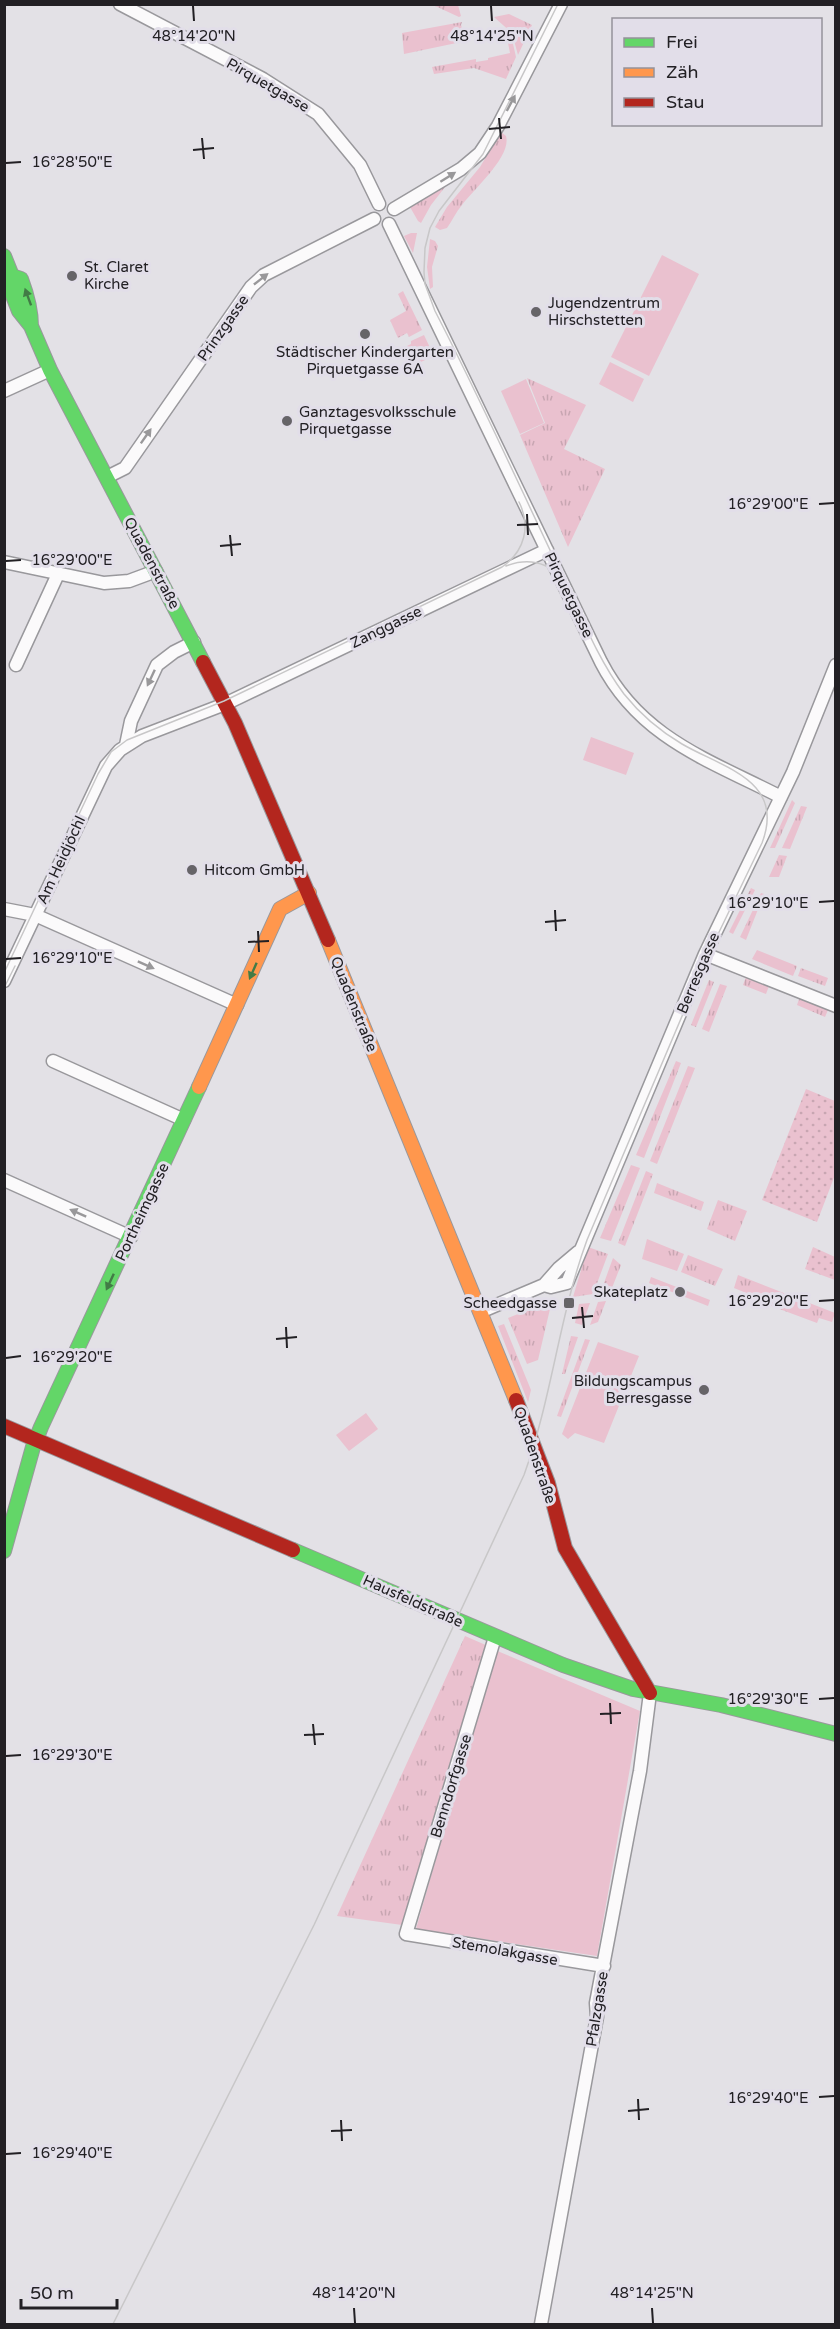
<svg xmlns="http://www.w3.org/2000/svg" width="840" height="2329" viewBox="0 0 840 2329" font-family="'Varela Round',sans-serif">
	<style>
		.grass { fill: url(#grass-tufts) }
		.park { fill: url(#park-dots) }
		.garden { fill: #eac1cf }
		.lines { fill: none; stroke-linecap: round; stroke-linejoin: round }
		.street-casing { stroke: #99989c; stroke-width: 15 }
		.fast-casing { stroke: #99989c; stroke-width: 16 }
		.slow-casing { stroke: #99989c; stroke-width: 16 }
		.jam-casing { stroke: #99989c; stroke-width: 16 }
		.street { stroke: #fbfafb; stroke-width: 12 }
		.fast { stroke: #63d668; stroke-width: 14 }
		.slow { stroke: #ff974d; stroke-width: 14 }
		.jam { stroke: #b3261e; stroke-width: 14 }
		.tram { stroke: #c8c7c8; stroke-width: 1.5 }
		.oneway { fill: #99989a }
		.oneway2 { fill: #427b46 }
		.ticks { fill: none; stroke: #222024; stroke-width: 2 }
		.poi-dot { fill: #666468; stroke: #e2dee9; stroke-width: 2 }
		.labels { text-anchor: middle; stroke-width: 6; stroke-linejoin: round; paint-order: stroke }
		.street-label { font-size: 15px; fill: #222024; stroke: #e2dee9 }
		.poi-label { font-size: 15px; fill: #222024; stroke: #e2dee9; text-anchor: start }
		.ticks-label { font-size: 15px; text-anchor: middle; fill: #222024; stroke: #e2dee9; stroke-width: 6; stroke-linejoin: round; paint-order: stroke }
	</style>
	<defs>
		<pattern id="grass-tufts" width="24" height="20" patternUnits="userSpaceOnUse" patternTransform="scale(1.5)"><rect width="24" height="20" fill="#eac1cf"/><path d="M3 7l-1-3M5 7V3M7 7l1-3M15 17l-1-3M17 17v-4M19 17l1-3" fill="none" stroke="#c8a6b2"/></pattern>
		<pattern id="park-dots" width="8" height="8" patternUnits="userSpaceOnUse" patternTransform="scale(1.5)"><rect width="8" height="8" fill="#eac1cf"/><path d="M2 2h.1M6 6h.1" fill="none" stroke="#c8a6b2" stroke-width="1.8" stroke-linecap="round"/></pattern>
	</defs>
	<rect width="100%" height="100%" fill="#e3e1e6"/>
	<!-- grass -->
	<path class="grass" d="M433,5h25l3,11 -2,1z
		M509,14l23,11 -14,30 -6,-22 -18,-16z
		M462,22l-1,3 5,16 -62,13 -2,-21z
		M506,33l5,2 5,22 -10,22 -32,-11 -40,6 -2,-7 44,-8v3l12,-2v-2l22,-5z
		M501,132l5,4c6,20 -32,53 -44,69 -6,7 -10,16 -15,23l-7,2 -5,-3 12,-20 33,-40z
		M449,182l-18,23 -10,18 -3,-2 -8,-14z
		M411,233h6l-4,20 -9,-17z
		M430,239l5,2 3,5 -6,21 1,20 -3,2 -3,-22z
		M403,291l19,39 -13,7 -2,-4 -9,5 -8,-18 16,-9 -8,-17z
		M424,335l10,21 -22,10 -9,-18 8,-4v-3z
		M527,378l59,27 -22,44 41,20 -37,78 -48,-112 25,-12z
		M792,800l3,3 -20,45h-5z
		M801,806l6,1 -17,42 -8,-1z
		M779,855l8,1 -8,21h-10z
		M751,888l4,2 -22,44 -4,-2z
		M761,893l3,1 -18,46 -6,-3z
		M757,950l40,16 -4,10 -41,-17z
		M801,968l27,10 -3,8 -27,-10z
		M746,977l23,9 -3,8 -23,-9z
		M709,980l5,2 -18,45 -5,-2z
		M720,984l7,2 -18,46 -7,-3z
		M799,999l29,11 -3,7 -28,-12z
		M676,1061l5,2 -37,95 -8,-3z
		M688,1066l7,2 -38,96 -7,-3z
		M631,1165l9,3 -29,73 -11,-3z
		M646,1171l7,3 -28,72 -7,-3z
		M657,1183l47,19 -3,9 -47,-18z
		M718,1200l29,11 -12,30 -28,-12z
		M647,1239l37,15 -7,17 -35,-12z
		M588,1247l20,7 -15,40 -20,3z
		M688,1255l35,14 -8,17 -34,-14z
		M613,1258l8,7 -11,28 -10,1z
		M738,1275l97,38 -3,9 -13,-4 -2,5 -56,-21v-3l-27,-11z
		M606,1301l-8,21 -8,3 8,-23z
		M590,1303l-8,22 -7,-2 4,-19z
		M538,1306l12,3 -12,51 -11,4 -19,-46z
		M504,1324l27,66 -3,12 -30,-76z
		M571,1336l7,1 -13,37h-3z
		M585,1339l5,1 -29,77 -4,-1z
		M465,1636l23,10 -86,279 -65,-9z"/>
	<!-- park -->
	<path class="park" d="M806,1089l29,12v74l-18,47 -55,-22z
		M813,1247l22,10v23l-30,-11z"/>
	<!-- garden -->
	<path class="garden" d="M662,255l37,19 -50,102 -38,-19z
		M610,362l34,17 -11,23 -34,-18z
		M526,379l18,44 -24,11 -19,-43z
		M591,737l43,16 -8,22 -43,-15z
		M651,1277l59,23 -2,6 -59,-23z
		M598,1342l41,14 -35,87 -29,-10 -7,6 -6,-5z
		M366,1413l12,16 -29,22 -13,-16z
		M495,1650l145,61 -43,245 -181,-27z"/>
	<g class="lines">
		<!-- street casing -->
		<g class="street-casing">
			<path id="street" d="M120,4l143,75 55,35 42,51 19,39
				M394,209l67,-40 19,-16 18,-27 63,-122
				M389,224l212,438c39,76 108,98 180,135
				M4,391l46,-21
				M107,477l18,-9 126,-181 13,-12 110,-56
				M4,562l100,21 25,-2 27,-10
				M16,665l42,-91
				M126,745l5,-24 26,-56 17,-13 20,-10
				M4,909l31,6 202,90
				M705,954l131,52
				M4,981l102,-215 14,-16 22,-14 83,-32 322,-154
				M53,1061l131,59
				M4,1180l127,57
				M544,1285l7,2 16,-4 138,-329 88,-182 43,-107
				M480,1312l64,-27 15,-17 19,-16
				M495,1637l-89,297 198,32
				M541,2324l56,-307 -1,-14 44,-232 10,-78"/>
		</g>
		<!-- fast casing -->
		<g class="fast-casing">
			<path id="fast" d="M4,256l8,20 -4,7 11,28 12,15 19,44 153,292
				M12,276l9,3c6,16 10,30 10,47
				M293,1550l270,115 70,24 88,16 115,29
				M4,1551l29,-104 8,-20 158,-340"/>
		</g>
		<!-- slow casing -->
		<g class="slow-casing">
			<path id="slow" d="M328,940l188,460
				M199,1087l81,-178 29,-16"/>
		</g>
		<!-- jam casing -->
		<g class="jam-casing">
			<path id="jam" d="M203,662l32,61 93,217
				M516,1400l32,83 17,65 85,145
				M4,1426l289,124"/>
		</g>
		<!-- street -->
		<use href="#street" class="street"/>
		<!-- fast -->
		<use href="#fast" class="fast"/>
		<!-- slow -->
		<use href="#slow" class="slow"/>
		<!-- jam -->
		<use href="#jam" class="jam"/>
		<!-- tram -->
		<path class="tram" d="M506,566c21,-8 40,-4 55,11
			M4,973l94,-199 13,-22 16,-12 97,-39 278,-134c23,-16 29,-41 17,-65
			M4,988l11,-22
			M113,2324l201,-399 210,-450c28,-77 35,-159 63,-235l121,-285 54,-112c24,-63 -39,-75 -80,-99 -22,-13 -42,-30 -58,-50 -28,-37 -45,-84 -65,-125 -41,-86 -80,-173 -124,-258l-10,-27 -1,-12 1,-24 5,-20 9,-17 44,-57 75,-150"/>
	</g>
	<!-- one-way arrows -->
	<defs><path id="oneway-solid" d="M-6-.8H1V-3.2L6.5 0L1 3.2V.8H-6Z" transform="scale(1.5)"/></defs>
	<g class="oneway">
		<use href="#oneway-solid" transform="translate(511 103) rotate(-62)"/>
		<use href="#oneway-solid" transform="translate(448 177) rotate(-32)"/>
		<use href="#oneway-solid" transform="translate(261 279) rotate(-38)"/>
		<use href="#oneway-solid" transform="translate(146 436) rotate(-55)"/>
		<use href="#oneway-solid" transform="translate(151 678) rotate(115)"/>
		<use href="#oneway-solid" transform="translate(146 965) rotate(24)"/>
		<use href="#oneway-solid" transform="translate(78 1213) rotate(-156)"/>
	</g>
	<g class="oneway2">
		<use href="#oneway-solid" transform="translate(28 297) rotate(-110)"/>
		<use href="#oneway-solid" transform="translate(253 971) rotate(114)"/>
		<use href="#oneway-solid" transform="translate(110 1282) rotate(115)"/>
	</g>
	<!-- ticks -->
	<path class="ticks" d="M193,6l1,15M491,6l1,15M499,118l2,21M489,129l21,-2M202,138l2,21M193,150l21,-2M6,163l15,-1M819,504l15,-1M527,514l1,21M517,525l21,-1M230,535l2,21M220,546l21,-2M6,561l15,-1M819,902l15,-1M555,910l1,21M545,922l21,-2M258,931l1,21M248,942l21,-1M6,959l15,-1M819,1301l15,-1M582,1307l2,21M572,1318l21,-2M286,1327l1,21M276,1339l21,-2M6,1358l15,-2M819,1699l15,-1M610,1703l1,21M600,1714l21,-1M313,1724l2,21M304,1735l20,-1M6,1756l15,-1M819,2097l15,-1M638,2099l1,21M628,2111l21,-2M341,2120l1,21M331,2131l21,-1M6,2154l15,-1M354,2308l1,15M652,2308l1,15"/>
	<!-- markers -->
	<g class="poi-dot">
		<circle cx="72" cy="276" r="6"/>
		<circle cx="536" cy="312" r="6"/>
		<circle cx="365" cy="334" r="6"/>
		<circle cx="287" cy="421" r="6"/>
		<circle cx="192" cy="870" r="6"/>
		<circle cx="680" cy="1292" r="6"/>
		<rect x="563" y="1297" width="12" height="12" rx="3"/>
		<circle cx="704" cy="1390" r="6"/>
	</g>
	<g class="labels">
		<!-- street labels -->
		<g class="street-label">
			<text transform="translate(268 85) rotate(30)" y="5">Pirquetgasse</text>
			<text transform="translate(223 328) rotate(-55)" y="5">Prinzgasse</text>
			<text transform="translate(152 563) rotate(62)" y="5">Quadenstraße</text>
			<text transform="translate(569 595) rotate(64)" y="5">Pirquetgasse</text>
			<text transform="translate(386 627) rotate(-26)" y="5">Zanggasse</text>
			<text transform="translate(61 860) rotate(-65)" y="5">Am Heidjöchl</text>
			<text transform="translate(698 973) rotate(-67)" y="5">Berresgasse</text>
			<text transform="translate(354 1004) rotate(68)" y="5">Quadenstraße</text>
			<text transform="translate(142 1212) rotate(-65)" y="5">Portheimgasse</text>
			<text transform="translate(535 1455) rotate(71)" y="5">Quadenstraße</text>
			<text transform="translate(413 1601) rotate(24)" y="5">Hausfeldstraße</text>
			<text transform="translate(451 1786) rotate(-73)" y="5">Benndorfgasse</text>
			<text transform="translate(505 1951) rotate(10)" y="5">Stemolakgasse</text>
			<text transform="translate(597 2009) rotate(-81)" y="5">Pfalzgasse</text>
		</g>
		<!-- poi labels -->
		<g class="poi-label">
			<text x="84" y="272">St. Claret<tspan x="84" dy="17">Kirche</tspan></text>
			<text x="548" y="308">Jugendzentrum<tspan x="548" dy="17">Hirschstetten</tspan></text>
			<text x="365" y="357" text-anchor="middle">Städtischer Kindergarten<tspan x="365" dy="17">Pirquetgasse 6A</tspan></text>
			<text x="299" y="417">Ganztagesvolksschule<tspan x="299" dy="17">Pirquetgasse</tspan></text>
			<text x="204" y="875">Hitcom GmbH</text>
			<text x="668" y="1297" text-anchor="end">Skateplatz</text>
			<text x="557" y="1308" text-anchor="end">Scheedgasse</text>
			<text x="692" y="1386" text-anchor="end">Bildungscampus<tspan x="692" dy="17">Berresgasse</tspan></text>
		</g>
	</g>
	<g class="ticks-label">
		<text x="194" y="41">48°14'20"N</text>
		<text x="492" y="41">48°14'25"N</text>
		<text x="72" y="167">16°28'50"E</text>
		<text x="768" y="509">16°29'00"E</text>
		<text x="72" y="565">16°29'00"E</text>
		<text x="768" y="908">16°29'10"E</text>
		<text x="72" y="963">16°29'10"E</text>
		<text x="768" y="1306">16°29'20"E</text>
		<text x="72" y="1362">16°29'20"E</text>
		<text x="768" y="1704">16°29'30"E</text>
		<text x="72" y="1760">16°29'30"E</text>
		<text x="768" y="2103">16°29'40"E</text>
		<text x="72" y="2158">16°29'40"E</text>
		<text x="354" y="2298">48°14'20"N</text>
		<text x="652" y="2298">48°14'25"N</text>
	</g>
	<!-- border -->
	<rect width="840" height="2329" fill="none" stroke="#222024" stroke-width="12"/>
	<!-- legend -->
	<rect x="612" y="18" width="210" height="108" fill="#e2dee9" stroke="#95929a" stroke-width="1.5"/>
	<rect x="624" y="38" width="30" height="9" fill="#63d668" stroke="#95929a" stroke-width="1.5"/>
	<text x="666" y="48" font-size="18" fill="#222024">Frei</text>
	<rect x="624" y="68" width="30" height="9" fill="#ff974d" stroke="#95929a" stroke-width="1.5"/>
	<text x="666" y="78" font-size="18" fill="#222024">Zäh</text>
	<rect x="624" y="98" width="30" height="9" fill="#b3261e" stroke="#95929a" stroke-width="1.5"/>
	<text x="666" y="108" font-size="18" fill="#222024">Stau</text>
	<!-- scale -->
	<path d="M21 2299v9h96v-9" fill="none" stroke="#222024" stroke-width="3"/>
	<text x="30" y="2299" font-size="18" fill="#222024" stroke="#e2dee9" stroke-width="4.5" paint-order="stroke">50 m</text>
</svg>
